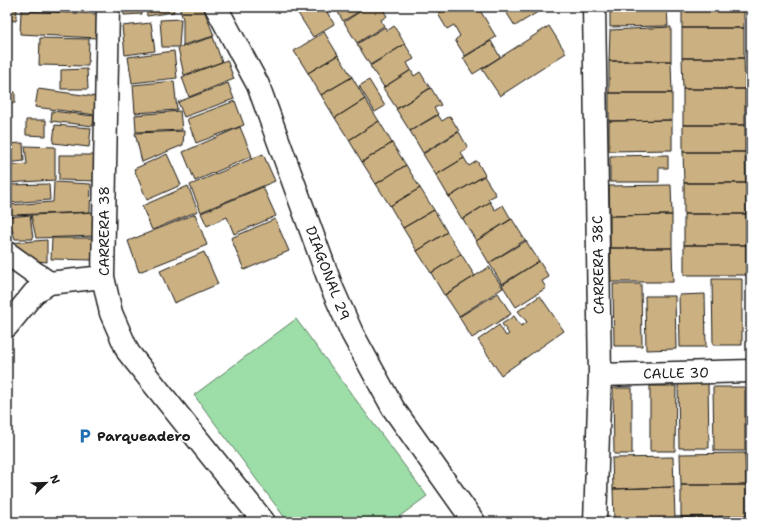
<svg xmlns="http://www.w3.org/2000/svg" width="758" height="529" viewBox="0 0 758 529" font-family="'Shantell Sans',sans-serif">
	<style>
		.green { fill: #9ddea8; stroke: #5c7d62 }
		.building { fill: #cbb081; stroke: #1c1c1c }
		.lines { fill: none; stroke-linecap: round; stroke-linejoin: round }
		.minor-casing { stroke: #1c1c1c; stroke-width: 25 }
		.minor { stroke: #fff; stroke-width: 22 }
		.labels { text-anchor: middle; stroke-width: 3; stroke-linejoin: round; paint-order: stroke }
		.street-label { font-size: 14px; fill: #1c1c1c; stroke: #fff }
		.poi-label { font-size: 14px; font-weight: bold; fill: #1c1c1c; stroke: #fff; text-anchor: start }
	</style>
	<rect width="100%" height="100%" fill="#fff"/>
	<filter id="ink" filterUnits="userSpaceOnUse"><feTurbulence type="fractalNoise" baseFrequency=".025" numOctaves="2"/><feDisplacementMap in="SourceGraphic" scale="8" xChannelSelector="R" yChannelSelector="G"/><feConvolveMatrix kernelMatrix="1 2 1 2 8 2 1 2 1" color-interpolation-filters="sRGB"/></filter>
	<g filter="url(#ink)">
		<!-- green -->
		<path class="green" d="M296,319l131,177 -35,26h-104l-94,-127z"/>
		<!-- building -->
		<path class="building" d="M31,7h54v3l-54,-2z
			M123,7h19v7l-18,1z
			M146,7h27l1,5 -27,4z
			M179,7h24l11,29 -31,9v-26z
			M294,7h30l10,17 -21,13z
			M335,7h32l-24,14z
			M367,7h14l6,9 -6,4 3,6 -27,17 -13,-21z
			M435,7h11l-8,5z
			M449,7h29l18,30 -31,19 -10,-16 5,-4 -6,-11 -7,4 -9,-15z
			M503,7h43l-31,19z
			M610,7h57l1,19 -58,1z
			M682,7h62v21h-62z
			M7,8l10,1 -1,12 -9,-1z
			M21,11l77,3 -1,24 -77,-4z
			M181,19l-2,28h-17l-2,-27z
			M151,23l4,28 -30,4 -3,-29z
			M394,26l11,18 -35,21 -13,-21 28,-17 2,4z
			M549,26l17,27 -66,43 -18,-27z
			M671,27v34h-62l1,-31z
			M682,28h62v30h-62z
			M324,32l14,23 -30,18 -14,-22z
			M213,37l9,25 -38,13 -6,-27z
			M40,38l49,1 -1,27 -49,-1z
			M491,41l9,16 -27,17 -10,-16z
			M405,44l9,15 -7,4 4,7 -27,17 -14,-21z
			M174,51l3,27 -45,5 -4,-26z
			M338,55l14,22 -31,18 -13,-22z
			M682,58h62l1,31h-62z
			M227,60l7,19 -45,18 -7,-20z
			M609,61h62l1,32h-63z
			M7,67h5v21h-5z
			M87,69l1,20h-27v-19z
			M411,70l3,6 6,-4 10,16 -33,21 -14,-21z
			M352,77l13,22 -30,19 -14,-23z
			M369,80l16,26 -10,6 -16,-26z
			M174,81l3,29 -42,3 -2,-28z
			M228,83l6,16 -50,18 -6,-15z
			M431,88l10,17 -7,3 4,6 -28,17 -14,-22z
			M38,89l60,8 -2,18 -61,-8z
			M683,89h62v36h-62z
			M7,92h8v11l-8,1z
			M609,93h63v27l-63,1z
			M365,99l14,22 -30,19 -14,-22z
			M235,101l9,24 -48,18 -9,-24z
			M52,111l42,5 -1,10 -42,-5z
			M180,111l2,19 -46,2 -1,-17z
			M438,115l4,6 8,-5 9,15 -36,22 -13,-22z
			M26,120h20v16l-20,-1z
			M672,120v30l-63,1v-30z
			M379,121l13,22 -30,19 -13,-22z
			M55,125l36,3 -2,19 -36,-4z
			M683,125h62v27h-62z
			M240,127l12,29 -57,25 -12,-29z
			M184,131l-1,14 -41,17 -7,-29z
			M459,132l9,16 -7,4 3,6 -28,17 -13,-21z
			M23,143l1,18 -17,2v-19z
			M392,143l14,22 -30,19 -14,-22z
			M25,146l30,1v33l-48,3v-17l20,-2z
			M683,152h62l1,31h-62z
			M167,154l14,31 -34,15 -13,-31z
			M263,154l12,27 -74,31 -11,-27z
			M59,155h37v26l-37,-1z
			M668,155v13h-9v14h-49v-26z
			M464,158l5,8 8,-5 8,14 -36,22 -13,-22z
			M406,165l14,23 -30,18 -14,-22z
			M484,176l12,19 -8,4 2,3 -28,17 -13,-22z
			M54,182l37,2 -1,28 -79,3 -2,-10 44,-3z
			M684,183h62v31h-62z
			M49,184l1,16 -43,3v-18z
			M671,185l1,30 -62,1 -1,-30z
			M188,186l10,25 -46,19 -10,-24z
			M263,187l13,29 -42,18 -7,-17 -20,9 -6,-13z
			M420,188l14,22 -31,18 -13,-22z
			M490,202l5,8 8,-5 8,14 -35,22 -13,-22z
			M434,210l13,22 -30,19 -14,-23z
			M98,212l-2,24 -60,2 -5,-23z
			M195,214l12,31 -68,27 -11,-31z
			M684,214h62v31h-62z
			M30,215l3,24h-18l-7,-22z
			M672,215v33h-62v-32z
			M275,219l14,32 -45,19 -13,-32z
			M512,219l13,21 -36,23 -13,-22z
			M447,232l14,22 -30,19 -14,-22z
			M52,238h43l-2,22 -42,-1z
			M47,240v22l-20,-2 -18,-17z
			M526,241l13,20 -37,23 -13,-21z
			M684,245h62v30h-62z
			M610,248h62l1,34h-62z
			M204,252l14,32 -44,19 -14,-32z
			M461,254l14,22 -31,19 -13,-22z
			M539,261l10,16 -7,4 4,7 -30,19 -14,-22z
			M489,267l14,21 -44,28 -14,-21z
			M712,279h30v66h-29z
			M613,284h28l1,62h-28z
			M498,293l13,21 -39,24 -13,-21z
			M705,294l1,53h-26l-1,-52z
			M540,296l24,35 -63,44 -23,-35 21,-15 7,11 3,-2 -7,-10 12,-8 7,10 6,-4 -9,-11z
			M645,296h30l1,53 -30,1z
			M708,380l1,68h-30l-1,-67z
			M650,386h26l-1,65h-25z
			M713,387h32v64h-31z
			M613,388h19v66h-18z
			M745,453l1,32h-65l-1,-31z
			M673,457l1,30 -61,2 -1,-31z
			M681,485h65v31l-65,1z
			M674,487l1,32 -61,1 -1,-31z
			M746,516v6h-65v-5z
			M675,519v3h-61v-2z"/>
		<g class="lines">
			<!-- minor casing -->
			<g class="minor-casing">
				<path id="minor" d="M108,7l-5,270 8,36 17,39 136,170
					M216,7l42,78 74,203 20,45 41,75 81,114
					M594,7l6,368 -5,147
					M7,253l42,30
					M7,326l27,-33 15,-10 54,-6
					M600,375l151,-4"/>
			</g>
			<!-- minor -->
			<use href="#minor" class="minor"/>
		</g>
	</g>
	<!-- icons -->
	<defs>
		<g id="parking-bare" transform="scale(1.2)"><path d="M-3.5-5.5H1a3.5 3.5 0 0 1 0 7H-1V5.5H-3.5ZM-1-3.4V-.6H.8a1.4 1.4 0 0 0 0-2.8Z" fill="#1f6fb2" stroke="#fff" stroke-width="2.5" paint-order="stroke"/></g>
	</defs>
	<g fill-rule="evenodd">
		<use href="#parking-bare" x="85" y="436"/>
	</g>
	<g class="labels">
		<!-- street labels -->
		<g class="street-label">
			<text transform="translate(104 231) rotate(-90)" y="5">CARRERA 38</text>
			<text transform="translate(598 265) rotate(-91)" y="5">CARRERA 38C</text>
			<text transform="translate(328 273) rotate(69)" y="5">DIAGONAL 29</text>
			<text transform="translate(676 373) rotate(-1)" y="5">CALLE 30</text>
		</g>
		<!-- poi labels -->
		<g class="poi-label">
			<text x="97" y="441">Parqueadero</text>
		</g>
	</g>
	<!-- margin -->
	<rect width="758" height="529" fill="none" stroke="#fff" stroke-width="24"/>
	<rect x="12" y="12" width="734" height="505" fill="none" stroke="#1c1c1c" stroke-width="1.5" filter="url(#ink)"/>
	<!-- north arrow -->
	<g transform="translate(46 483) rotate(67)" stroke="#ffffff" stroke-width="3" paint-order="stroke">
	<path d="M0-3L7 15L0 10L-7 15Z" fill="#1c1c1c"/>
	<text y="-6" font-size="11" font-weight="bold" text-anchor="middle" fill="#1c1c1c">N</text>
	</g>
</svg>
